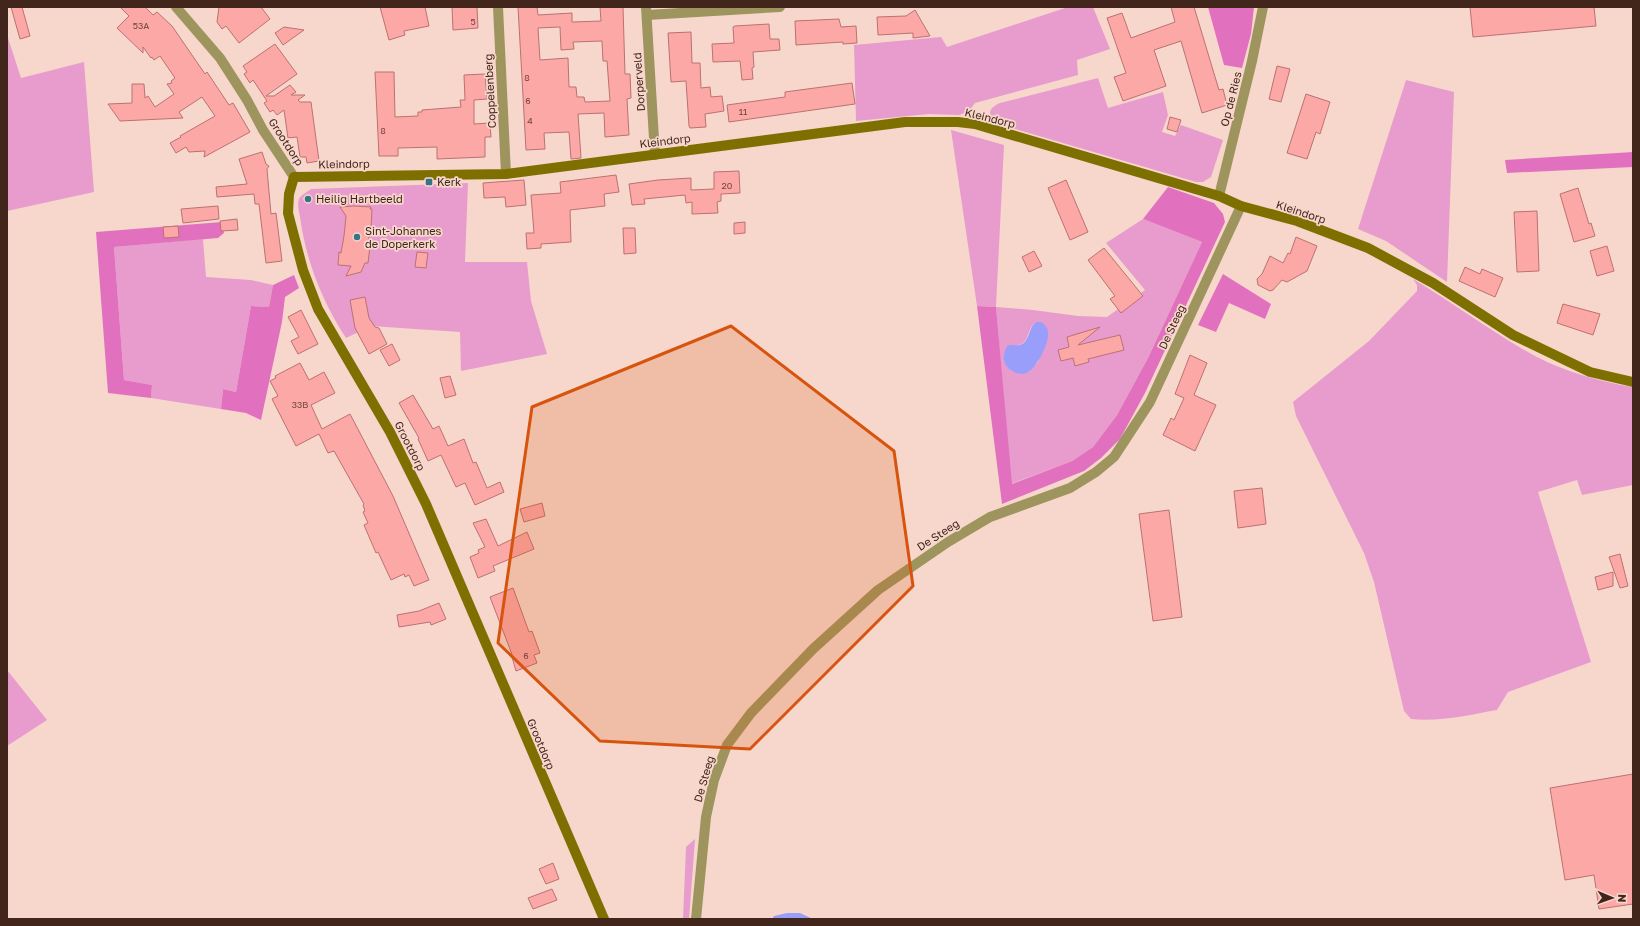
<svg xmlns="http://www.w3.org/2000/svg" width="1640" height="926" viewBox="0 0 1640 926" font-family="'Golos Text',sans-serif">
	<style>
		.green { fill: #e79ccd; fill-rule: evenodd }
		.forest { fill: #e171bf }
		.water { fill: #999efa }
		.building { fill: #fca8a7; stroke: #bc7171; fill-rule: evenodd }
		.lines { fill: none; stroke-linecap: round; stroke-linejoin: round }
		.street { stroke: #9e955e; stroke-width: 10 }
		.secondary { stroke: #7e7000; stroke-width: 10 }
		.marked { fill: #d7540e; fill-opacity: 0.2; stroke: #d7540e; stroke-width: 3; stroke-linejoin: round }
		.poi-dot { fill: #347588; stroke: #f7d7cc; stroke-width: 1.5 }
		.labels { text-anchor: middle; stroke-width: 3.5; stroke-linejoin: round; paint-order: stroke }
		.number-label { font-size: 9px; fill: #70463e }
		.street-label { font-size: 11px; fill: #42251b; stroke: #f7d7cc }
		.poi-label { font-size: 11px; fill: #42251b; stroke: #f7d7cc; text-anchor: start }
	</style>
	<rect width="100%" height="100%" fill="#f7d7cc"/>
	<!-- green -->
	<path class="green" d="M1068,7h25l17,42 -33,11 1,15 -103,28 -6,8 -10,4 -30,-1 -73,7 -2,-76 87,-8 6,10z
		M7,35l14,43 63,-16 10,130 -87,19z
		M1098,78l10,30 55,-16 5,23 -6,17 13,4 6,-11 42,15 -12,37 -8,5h-7l-201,-59c-8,-10 -6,-15 5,-20z
		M1406,80l48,12 -7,190 -61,-41 -28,-12z
		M951,130l53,15 -8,162 37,3 45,6 29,1 38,-27 -39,-47 37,-24 59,23 -54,116 -31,57 -24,32 -21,14 -61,23 -15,-177 -19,-1zM1036,322h6l5,18 -9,22 -9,10c-13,1 -18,2 -25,-11l6,-16c22,3 14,-14 26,-23z
		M468,183l-3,79h62l4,39 16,53 -86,17 -1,-39 -89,-6 -25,12c-24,-37 -40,-77 -46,-121 -1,-5 -3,-13 -1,-18 2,-4 8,-7 12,-10z
		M203,239l3,38 45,3 22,5 -4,22 -18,-1 -15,86 -13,-3 -2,20 -70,-11 1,-13 -28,-5 -10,-133z
		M1413,279c42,25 81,55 124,78 29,15 64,25 96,30v98l-51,10 -5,-15 -39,12 53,170 -83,30 -11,18c-28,5 -57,12 -86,9l-7,-8 -30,-129 -10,-29 -68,-137 -3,-14 76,-61 48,-50v-6z
		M7,670l40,50 -40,26z
		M695,839l-6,80h-6l3,-72z"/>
	<!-- forest -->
	<path class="forest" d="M1208,7h46l-3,27 -9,34 -18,-3z
		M1633,152v15l-126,6 -2,-13z
		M1168,187l46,16 9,11 2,8 -80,171 -25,46 -19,19 -17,13 -82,33 -25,-198 19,1 16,177 60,-23 21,-14 24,-32 31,-57 54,-116 -59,-23z
		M222,222l2,11 -6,5 -104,9 10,133 28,5 -1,13 -43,-5 -12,-161z
		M1223,274l48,30 -6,15 -36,-16 -13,29 -18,-7z
		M294,275l5,13 -14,9 -3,25 -21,98 -15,-7 -25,-4 2,-20 13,3 15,-86 18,1 4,-22z"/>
	<!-- water -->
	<path class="water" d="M1036,322h6c3,3 6,6 6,10 2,10 -11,34 -18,39 -9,7 -23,0 -26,-10 -1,-6 1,-10 3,-15 4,-2 9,0 13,-1 10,-3 8,-17 16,-23z
		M787,913h13l13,6h-41l2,-3z"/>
	<!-- building -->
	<path class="building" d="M11,7h11l8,29 -10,3z
		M120,7h25l8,8 4,-3 15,14 33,48 2,-2 22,33 4,-2 17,29 -46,25 1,-6 -16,1 -3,-5 -10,6 -6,-10 11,-6 -1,-1 35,-20 -13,-19 -23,15 4,6 -63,3 -12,-17 24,-1v-19h12l1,14 3,-2 7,11 19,-13 -7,-10 5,-1 -1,-2 4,-3 -15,-22 -6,4 -2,-3 -1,1 -8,-11v6l-26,-25 12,-12z
		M219,7h42l9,12 -31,24 -13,-17 -4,3 -5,-7z
		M380,7h45l4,19 -25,5 1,4 -16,5z
		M452,7h25l1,21 -25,2z
		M518,7h19l1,8 34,-2v9l29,-1 -1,-14h23l2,67h5l1,24 -4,1 2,36 -24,2 -1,-24 -26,1 3,44 -10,1 -2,-27 -25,1 1,16 -19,1zM560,27l1,23 13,-1 -1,-7 29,-1 1,20h4l3,40 -25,1 -1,-5h-7l-1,-10h-7l-1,-29 -28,2 -2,-32z
		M1171,7h23l25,83 4,-1 4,16 -25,8 -21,-72 -27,9 12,36 -43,15 -9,-24 12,-4 -19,-55 15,-5 9,25 44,-16z
		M1470,7h124l2,19 -123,11z
		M915,10l15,26 -17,2v-5l-35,2 -1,-18 29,-1z
		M839,19l2,8 15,-1 1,17 -14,1v-2l-47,3 -1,-24z
		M769,24l1,15h9l1,11 -27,2 1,15 -2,1 1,11 -11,1 -2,-19 -27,1 -1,-18 22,-1 -1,-16 2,-1z
		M284,27l20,3 -21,15 -8,-12z
		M691,32l1,31h8l1,25 9,-1 1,10 11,-1 2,15 -19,3 1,13 -16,1 -1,-2 -3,-45 -15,1 -3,-49z
		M275,44l22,30 -31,22h8l16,-11 6,7 -5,3h14l-7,5 2,2h11l8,59 -12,2 -1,-6h-6l-3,-20 -9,1 -4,-28 -7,5 -4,-5 -3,2 -6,-9 3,-2 -14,-21 -3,3 -6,-9 3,-2 -4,-6z
		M1277,66l13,3 -9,33 -12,-3z
		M375,72h19l1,45 23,-1v-4h4v-2l39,-3 -1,-7h5l-1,-25 21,-1 2,25 -13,1v24l16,-1 1,14h-6v20l-48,2v-12l-39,1v8h-19z
		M852,83l3,21 -126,18 -2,-17 58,-8v-5z
		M1306,94l24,8 -10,32 -4,-2 -9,27 -20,-6z
		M1170,117l11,3 -4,12 -10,-3z
		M262,152l4,12 3,2 -2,3 4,45 5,-1 6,48 -16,2 -7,-59h-4l-1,-10 -37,3 -1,-10 31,-3 -8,-25z
		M739,171l1,22 -19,1v7l-4,1 1,11 -26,1v-12l-6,1 -1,-8 -41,4 1,5 -13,1 -3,-21 29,-4 33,-2v12l23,-1v-17z
		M616,175l3,17 -15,2 1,12 -35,4 1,32 -30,2v4l-14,1 -1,-16h8l-3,-38 30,-2 -1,-11z
		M524,180l2,25 -20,2 -1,-10 -21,1 -1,-15z
		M1066,180l22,52 -18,8 -22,-52z
		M1578,188l11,36 2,-1 4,13 -21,6 -14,-48z
		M218,206l1,13 -36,4 -2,-14z
		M354,206l17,1 -1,2h2l-1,19 -4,18h3l-2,17h-3l-4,9 -15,4 5,-10 -13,-1 1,-13 2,1 3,-17 2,-20 -6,-9z
		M1537,211l2,60 -22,1 -3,-60z
		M237,219l1,11 -17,1 -1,-10z
		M745,222v11l-11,1v-11z
		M178,226l1,11 -15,1 -1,-11z
		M623,228h12l1,25 -12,1z
		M1296,237l21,9 -10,25 -20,11 -5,-2 -9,10 -3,1 -12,-6 -1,-6 5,-5 8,-18 13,7 5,-10 2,1z
		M1607,246l7,25 -17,5 -7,-25z
		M1104,248l39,48 -22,17 -11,-14 5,-3 -27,-36z
		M1034,251l8,15 -13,6 -7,-15z
		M417,252l11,1 -2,15 -11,-1z
		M1465,267l15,7 2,-5 21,9 -8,19 -36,-16z
		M365,297l4,21 6,9 4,1 8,16 -18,10 -14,-26 -5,-28z
		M1563,304l37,10 -7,21 -36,-12z
		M301,310l17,34 -20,10 -7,-13 8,-4 -11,-20z
		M1100,327l-22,18 42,-10 4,15 -36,9 1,3 -14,4 -2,-8 -12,3 -3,-11 11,-3 -2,-10z
		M392,344l8,16 -11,6 -9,-16z
		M1190,355l17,8 -13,32 22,10 -21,46 -32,-16 8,-17 3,2 10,-22 -9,-4z
		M300,363l9,17 15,-8 11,21 -24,12 11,24 28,-15 43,82 36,84 -15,6 -5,-11 -4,2 -1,-3 -13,6 -13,-28 -2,1 -12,-28 4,-2 -5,-11 2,-1 -2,-6 1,-1 -30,-53 -6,2 -9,-19 -23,12 -24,-47 6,-3 -8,-15 6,-3 -1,-2z
		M450,376l6,19 -11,3 -5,-20z
		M413,395l20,34 6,-3 9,20 16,-7 9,24 3,-1 11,26 13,-6 4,10 -29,13 -10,-22 -9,4 -15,-32 -13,6 -10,-22 1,-1 -20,-35z
		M1262,488l4,36 -28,4 -4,-37z
		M542,503l3,13 -21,6 -4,-13z
		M1169,510l13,107 -29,4 -14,-107z
		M486,519l12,27 29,-14 7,17 -41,17 2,5 -17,7 -8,-21 9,-4 -1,-3 7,-3 -12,-24z
		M1620,554l8,32 -8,2 -11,-31z
		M1613,572v14l-15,4 -3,-13z
		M513,588l16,44 3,-1 8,22 -6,2 3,8 -21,8 -4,-14h1l-23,-60z
		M439,603l7,16 -15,6 -1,-3 -31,5 -2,-12 22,-4z
		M1633,774v130l-34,5 -5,-34 -29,5 -15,-92z
		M553,863l6,16 -13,5 -7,-15z
		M552,889l5,11 -24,9 -5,-11z"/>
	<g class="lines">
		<!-- street -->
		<path class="street" d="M176,7l44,51 27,42 16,30 31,47
			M498,7l8,167
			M646,7l9,148
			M647,15l133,-8
			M1219,196l33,-135 11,-54
			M696,919l10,-102 8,-37 13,-35 24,-32 62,-64 65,-59 70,-48 42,-25 80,-29 26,-16 18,-15 36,-55 91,-196"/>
		<!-- secondary -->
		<path class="secondary" d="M604,919l-178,-415 -36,-72 -72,-123 -15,-39 -15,-57 1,-19 5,-17 212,-3 399,-52h53l17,2 244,72 22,10 56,15 71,27 65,35 80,52 77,37 43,10"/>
	</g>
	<!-- marked area -->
	<path class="marked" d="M731,326l163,125 19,135 -163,163 -150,-8 -102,-98 34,-236z"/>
	<!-- markers -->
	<g class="poi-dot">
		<rect x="425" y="178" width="8" height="8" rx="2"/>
		<circle cx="308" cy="199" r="4"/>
		<circle cx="357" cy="237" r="4"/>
	</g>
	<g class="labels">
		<!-- number labels -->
		<g class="number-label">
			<text x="473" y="25">5</text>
			<text x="141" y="29">53A</text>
			<text x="527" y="81">8</text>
			<text x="528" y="104">6</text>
			<text x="743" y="115">11</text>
			<text x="530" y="124">4</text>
			<text x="383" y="134">8</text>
			<text x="727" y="189">20</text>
			<text x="300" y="408">33B</text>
			<text x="526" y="659">6</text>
		</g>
		<!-- street labels -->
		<g class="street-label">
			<text transform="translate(639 82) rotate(-94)" y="4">Dorperveld</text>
			<text transform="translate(490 91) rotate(-93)" y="4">Coppelenberg</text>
			<text transform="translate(1231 99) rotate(-76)" y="4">Op de Ries</text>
			<text transform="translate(990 118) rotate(14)" y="4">Kleindorp</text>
			<text transform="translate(665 141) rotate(-7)" y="4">Kleindorp</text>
			<text transform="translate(286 142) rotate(57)" y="4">Grootdorp</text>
			<text transform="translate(344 164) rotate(-1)" y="4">Kleindorp</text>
			<text transform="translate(1301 212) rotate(18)" y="4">Kleindorp</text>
			<text transform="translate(1172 327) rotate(-65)" y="4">De Steeg</text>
			<text transform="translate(410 446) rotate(63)" y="4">Grootdorp</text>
			<text transform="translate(938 535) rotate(-33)" y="4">De Steeg</text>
			<text transform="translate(541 744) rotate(67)" y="4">Grootdorp</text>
			<text transform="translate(704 779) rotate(-74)" y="4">De Steeg</text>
		</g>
		<!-- poi labels -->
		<g class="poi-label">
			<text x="437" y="186">Kerk</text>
			<text x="316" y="203">Heilig Hartbeeld</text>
			<text x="365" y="235">Sint-Johannes<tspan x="365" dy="13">de Doperkerk</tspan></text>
		</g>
	</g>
	<!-- border -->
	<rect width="1640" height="926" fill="none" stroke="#42251b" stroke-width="16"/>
	<!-- north arrow -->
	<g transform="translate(1612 898) rotate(92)" stroke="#f7d7cc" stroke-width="3" paint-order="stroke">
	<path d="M0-3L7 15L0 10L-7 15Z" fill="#42251b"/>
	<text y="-6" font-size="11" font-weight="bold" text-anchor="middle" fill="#42251b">N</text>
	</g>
</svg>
